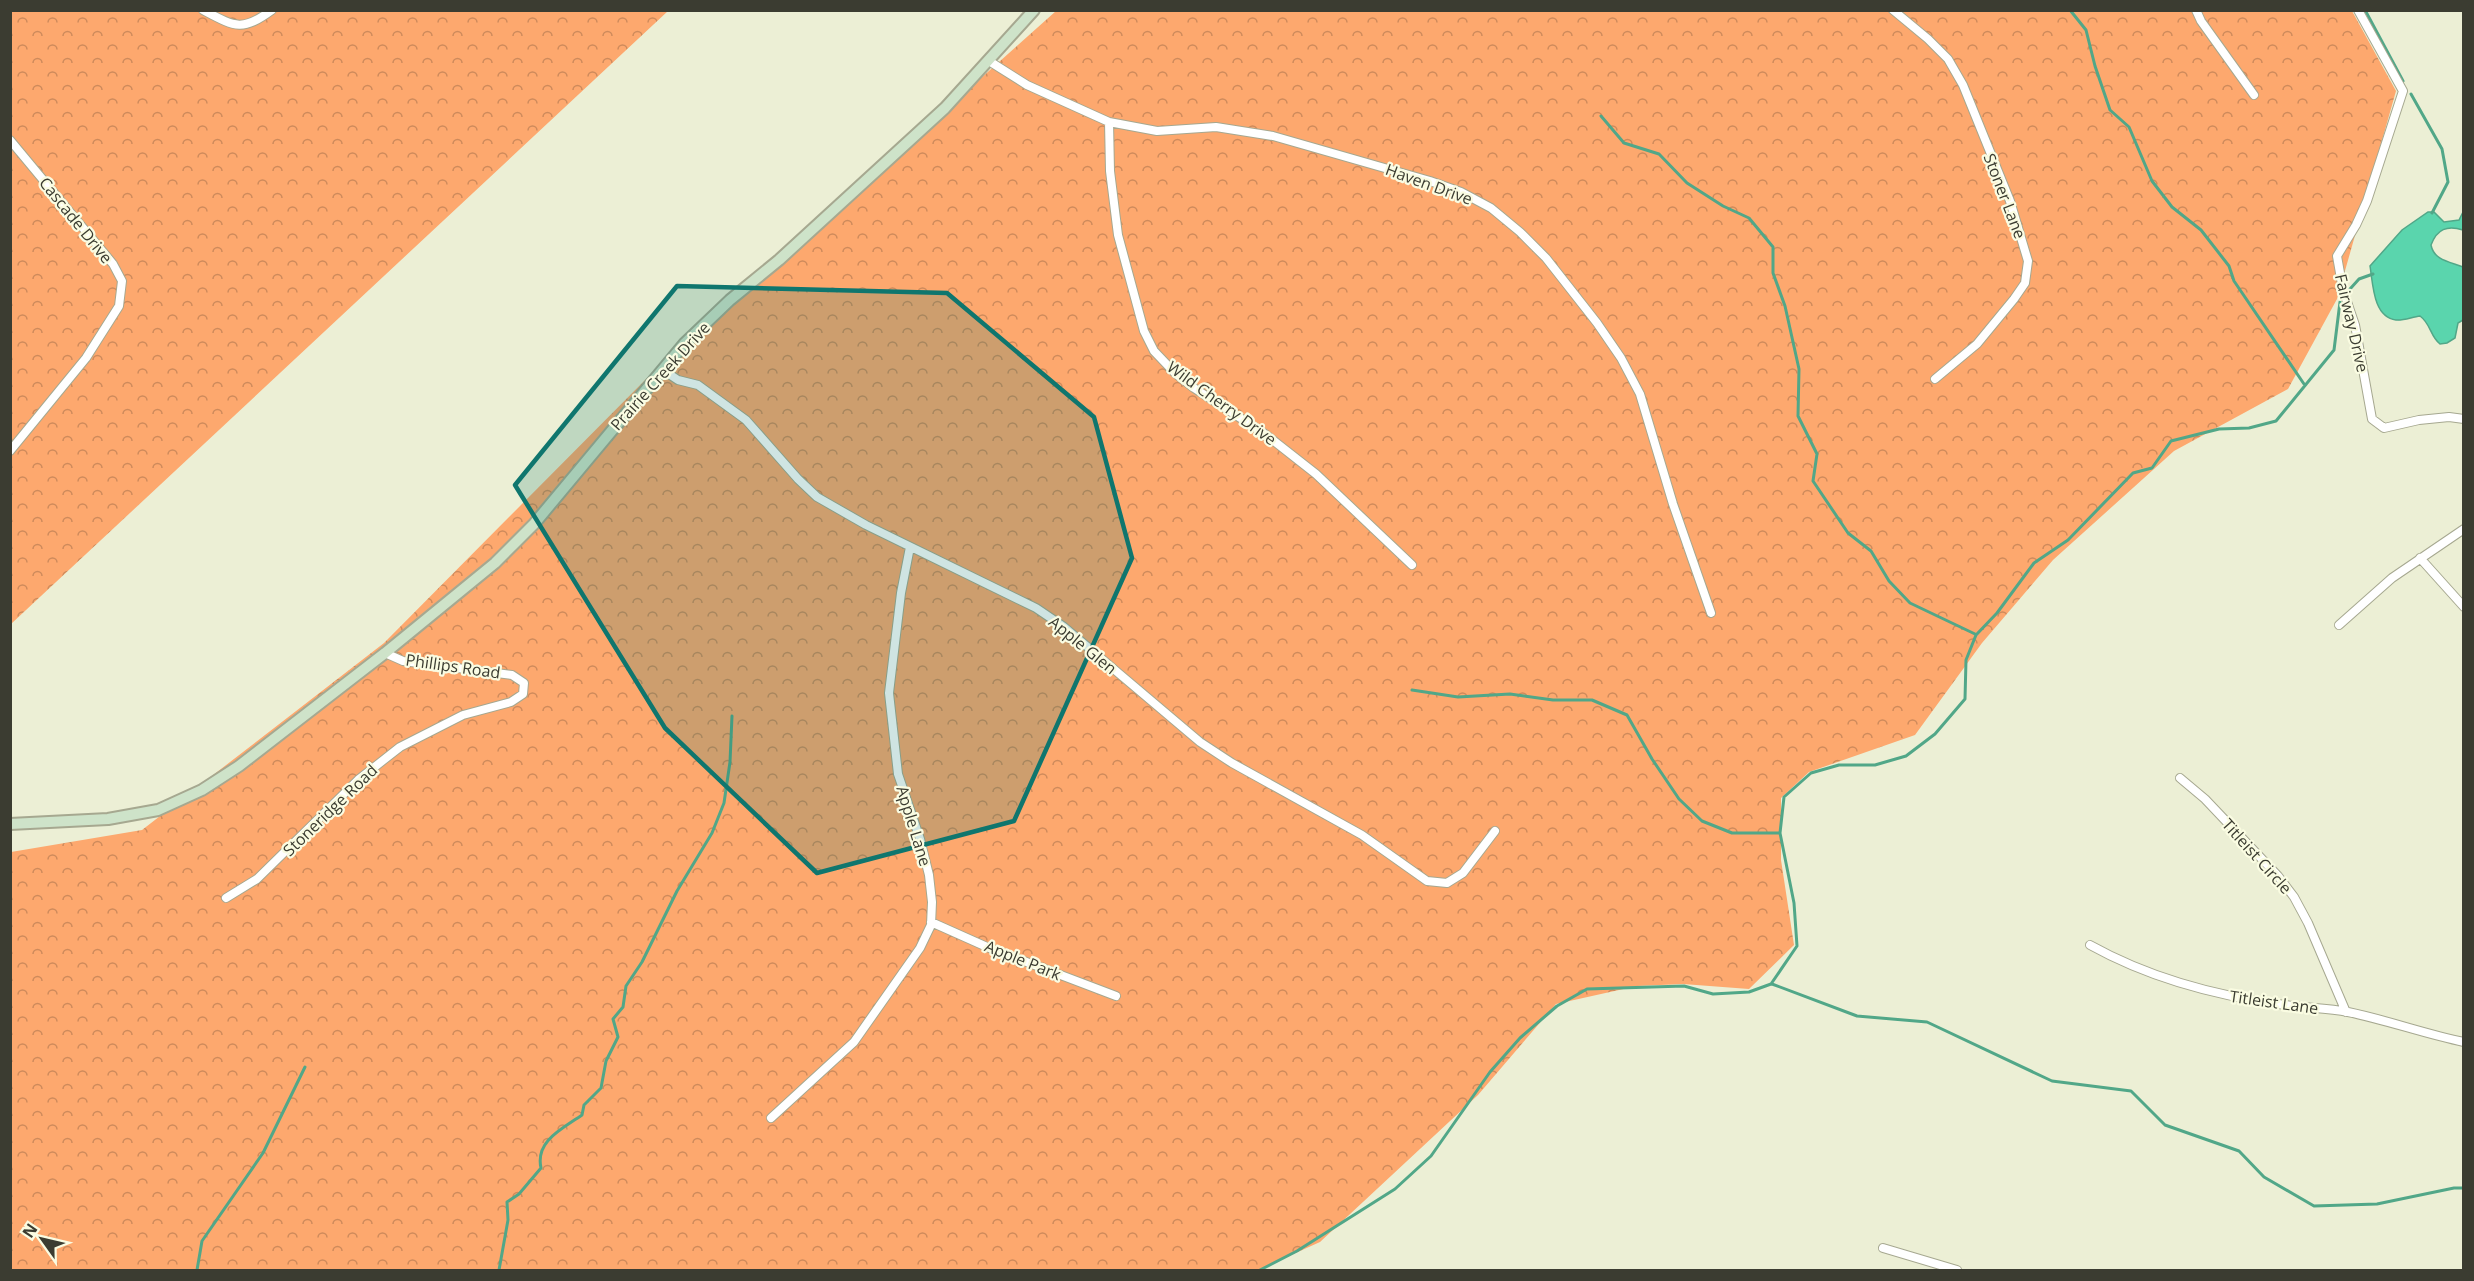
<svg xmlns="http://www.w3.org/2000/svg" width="2474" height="1281" viewBox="0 0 2474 1281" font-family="'Open Sans',sans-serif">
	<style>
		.forest { fill: url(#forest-crowns) }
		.water { fill: #5ad5ad; stroke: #51a788; stroke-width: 1.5 }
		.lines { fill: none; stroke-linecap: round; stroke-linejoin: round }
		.stream { stroke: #51a788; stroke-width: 3 }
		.minor-casing { stroke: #a6a890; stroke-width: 10 }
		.secondary-casing { stroke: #a6a890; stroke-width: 14 }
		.minor { stroke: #fff; stroke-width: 8 }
		.secondary { stroke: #cee3c9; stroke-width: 10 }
		.marked { fill: #0f766e; fill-opacity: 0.2; stroke: #0f766e; stroke-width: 4.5; stroke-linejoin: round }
		.labels { text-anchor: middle; stroke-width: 4.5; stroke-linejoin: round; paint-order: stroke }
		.street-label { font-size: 16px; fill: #3b3c31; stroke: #fafce2 }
	</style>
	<defs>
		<pattern id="forest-crowns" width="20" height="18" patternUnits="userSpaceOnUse" patternTransform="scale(1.5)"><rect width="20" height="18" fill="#fda86e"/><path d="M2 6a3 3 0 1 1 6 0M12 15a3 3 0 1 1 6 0" fill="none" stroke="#ce8a5b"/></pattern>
	</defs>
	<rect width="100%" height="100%" fill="#ecefd5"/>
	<!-- forest -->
	<path class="forest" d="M11,11h657l-657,613z
		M1056,11h1296l44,80 -59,208 -49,90 -114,62 -121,109 -71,83 -67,92 -106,37 -28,26v62l13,85 -45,44 -66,-5 -46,2 -81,18 -78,91 -158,147 -62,28h-1247v-418l131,-22 242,-187 276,-278z"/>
	<!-- water -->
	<path class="water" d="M2428,212h6l10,10 15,-2 4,-8v18c-16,-5 -26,-1 -32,15 3,16 20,17 32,22v53l-5,3 -3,15 -8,5 -7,1c-10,-8 -9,-20 -20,-28 -8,1 -17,5 -24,4 -23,-3 -23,-36 -26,-54l32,-36z"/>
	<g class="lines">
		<!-- stream -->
		<path class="stream" d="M2070,10l16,20 9,36 15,44 19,17 23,54 20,26 29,23 28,36 5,15 70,103
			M2365,10l38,71
			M2411,94l31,55 6,33 -16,31
			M1601,116l23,27 35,11 28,29 36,23 26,12 24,29v26l12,33 14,63 -1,47 19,38 -4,27 35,52 23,18 18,30 21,22 65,31
			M2350,289l9,-10 14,-5
			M1412,690l46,7 52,-3 43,6h39l35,15 25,44 27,40 23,22 30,12h48
			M1772,984l85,32 70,6 125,59 79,10 34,34 74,26 25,26 50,29 63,-2 77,-16h10
			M197,1270l5,-29 61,-88 42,-86
			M499,1270l9,-50 -1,-18 12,-8 22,-26c-6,-27 21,-39 41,-53l2,-10 17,-17 5,-27 12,-24 -5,-18 10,-12 3,-21 16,-24 35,-71 35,-58 12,-30 6,-41 2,-46
			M1260,1270l37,-19 98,-62 36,-33 59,-84 30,-34 37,-32 30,-17 97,-3 29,8 36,-2 22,-8 26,-38 -3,-43 -14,-70 4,-36 27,-24 28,-8h36l31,-9 29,-22 30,-35 1,-39 10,-25 21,-22 37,-50 34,-23 65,-67 19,-5 19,-27 48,-12 30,-1 27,-7 58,-71 6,-48"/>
		<!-- minor casing -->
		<g class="minor-casing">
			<path id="minor" d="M203,10c32,17 39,22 69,0
				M1893,10l35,29 20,20 15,26 47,116 18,60 -3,22 -11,16 -37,45 -42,35
				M2196,10l5,11 53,74
				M2358,10l45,81 -36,110 -11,24 -19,31 6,34 12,35 17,94 12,9 35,-8 30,-3 15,2
				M989,61l38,24 82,37 48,9 59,-4 57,9 157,45 31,11 30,16 29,24 26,26 51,65 24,35 19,36 33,110 38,109
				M1109,122l1,49 8,64 26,96 10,20 21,22 19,15 71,46 51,40 96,91
				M10,140l103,124 9,17 -3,25 -33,52 -76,93
				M663,370l15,10 20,5 48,35 52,59 19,18 49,28 170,83 28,19 136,115 32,21 130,72 65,46 20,2 16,-10 32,-42
				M2420,558l44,49
				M2339,625l53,-47 72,-49
				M2180,778l25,21 73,77 16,21 14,26 38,89
				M226,898l31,-19 101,-99 42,-33 63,-32 48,-13 12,-8 1,-11 -12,-8 -109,-14 -18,-8
				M931,922l56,25 129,49
				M2090,945c61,34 126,51 195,60 21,3 43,3 63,7 39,8 77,22 116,30
				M771,1118l83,-76 66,-94 11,-23 1,-23 -3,-27 -9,-36 -22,-65 -9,-81 12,-100 9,-46
				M1883,1248l74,22"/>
		</g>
		<!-- secondary casing -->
		<g class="secondary-casing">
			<path id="secondary" d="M10,824l98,-5 50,-9 44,-20 37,-24 146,-113 110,-90 39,-39 151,-181 45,-43 49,-40 166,-152 89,-98"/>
		</g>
		<!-- minor -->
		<use href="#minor" class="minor"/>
		<!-- secondary -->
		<use href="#secondary" class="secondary"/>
	</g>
	<!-- marked area -->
	<path class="marked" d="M677,286l270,7 147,124 38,141 -118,263 -197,52 -152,-145 -150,-243z"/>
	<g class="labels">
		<!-- street labels -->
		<g class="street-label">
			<text transform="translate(1429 184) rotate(20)" y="6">Haven Drive</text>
			<text transform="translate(2005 196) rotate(69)" y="6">Stoner Lane</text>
			<text transform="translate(76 220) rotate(51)" y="6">Cascade Drive</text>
			<text transform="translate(2352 323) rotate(77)" y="6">Fairway Drive</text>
			<text transform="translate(660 376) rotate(-48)" y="6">Prairie Creek Drive</text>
			<text transform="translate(1222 403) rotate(36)" y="6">Wild Cherry Drive</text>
			<text transform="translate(1083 645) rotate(39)" y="6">Apple Glen</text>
			<text transform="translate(453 666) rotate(8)" y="6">Phillips Road</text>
			<text transform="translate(330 810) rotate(-44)" y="6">Stoneridge Road</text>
			<text transform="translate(914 826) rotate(73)" y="6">Apple Lane</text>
			<text transform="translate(2257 856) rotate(48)" y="6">Titleist Circle</text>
			<text transform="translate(1023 960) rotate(22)" y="6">Apple Park</text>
			<text transform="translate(2274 1002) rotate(8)" y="6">Titleist Lane</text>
		</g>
	</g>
	<!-- border -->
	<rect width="2474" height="1281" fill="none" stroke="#3b3c31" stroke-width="24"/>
	<!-- north arrow -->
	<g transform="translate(42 1239) rotate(304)" stroke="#fafce2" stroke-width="4.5" paint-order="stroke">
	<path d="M0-4.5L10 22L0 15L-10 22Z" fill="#3b3c31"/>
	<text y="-9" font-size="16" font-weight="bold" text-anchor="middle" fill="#3b3c31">N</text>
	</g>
</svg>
